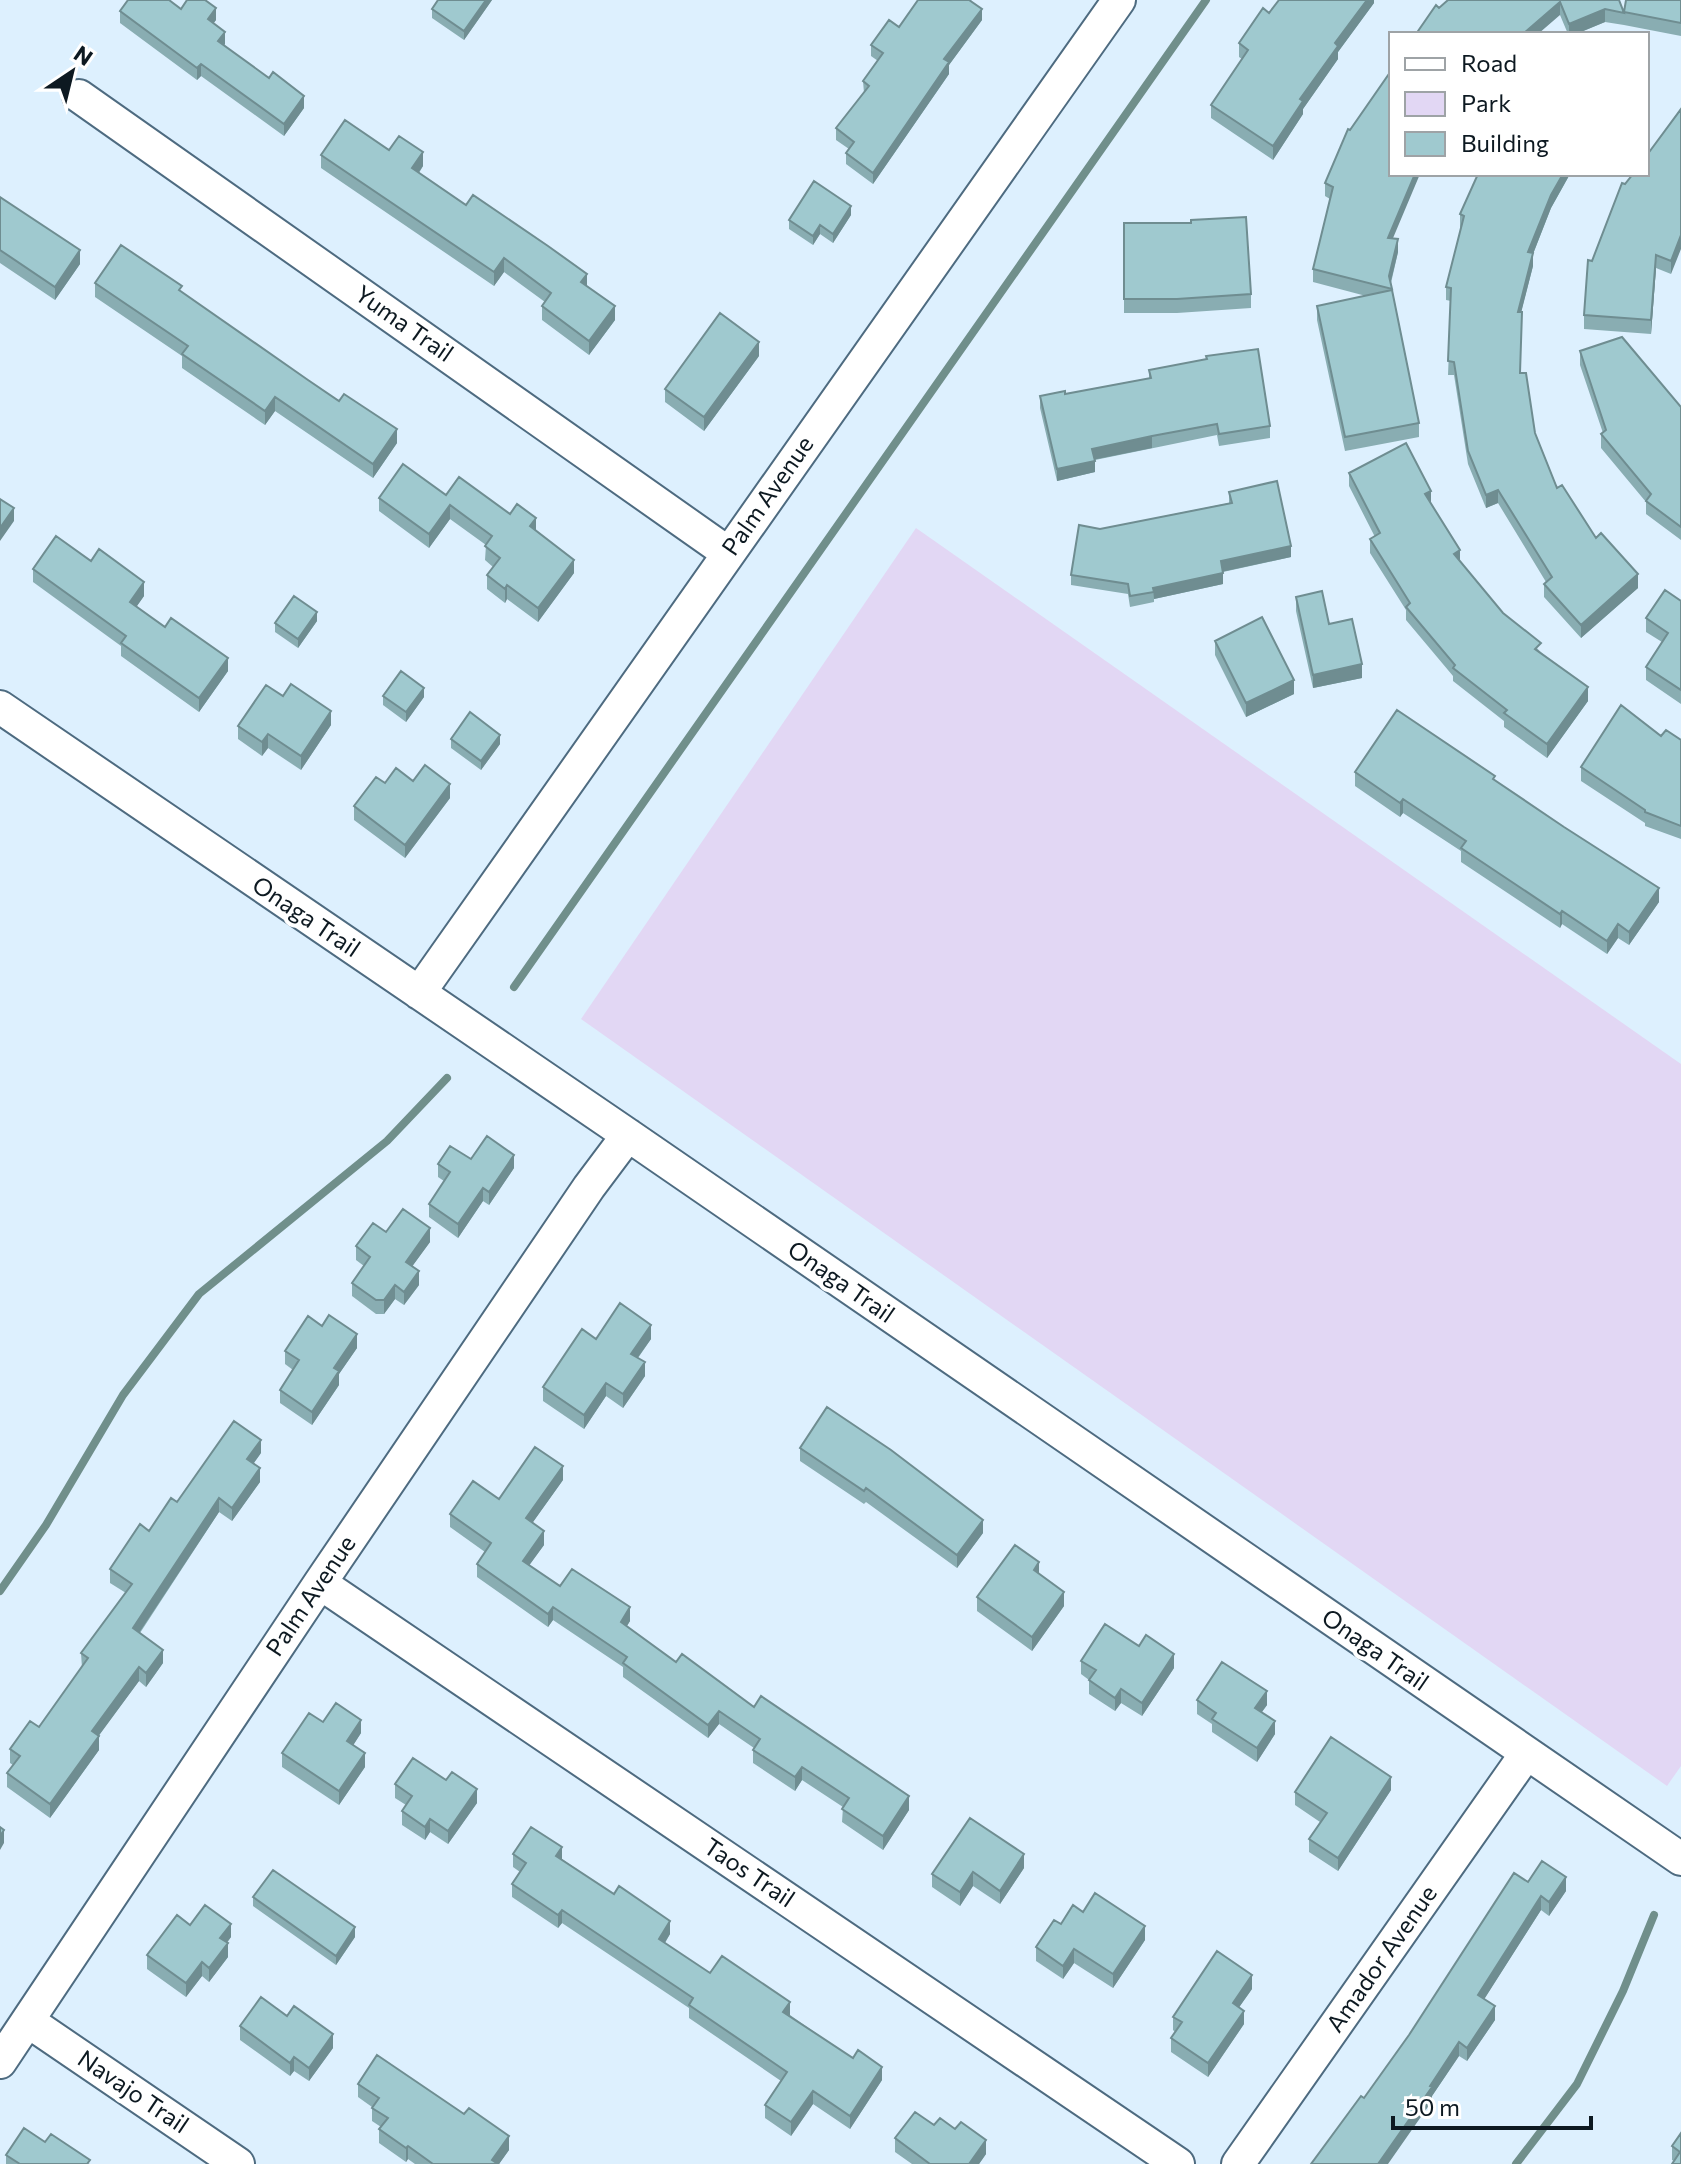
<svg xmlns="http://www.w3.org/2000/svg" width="1681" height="2164" viewBox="0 0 1681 2164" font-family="Commissioner,sans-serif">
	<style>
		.green { fill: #e2d7f4 }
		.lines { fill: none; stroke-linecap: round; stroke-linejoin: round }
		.stream { stroke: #708f8b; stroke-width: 8 }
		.minor-casing { stroke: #4e6b80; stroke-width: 36 }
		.minor { stroke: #fff; stroke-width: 32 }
		.wall { fill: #89adb2 }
		.shaded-wall { fill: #6f8d91 }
		.building { fill: #9fc9cf; stroke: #6f8d91; stroke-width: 2 }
		.labels { text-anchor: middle; stroke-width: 8; stroke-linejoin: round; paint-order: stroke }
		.street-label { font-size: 24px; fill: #0d1921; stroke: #fff }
	</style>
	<rect width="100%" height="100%" fill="#ddf0fe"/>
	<!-- green -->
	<path class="green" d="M916,528l765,536v702l-14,20 -1086,-767z"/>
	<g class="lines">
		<!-- stream -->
		<path class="stream" d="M514,987l692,-987
			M0,1591l46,-66 77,-130 76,-101 188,-153 60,-63
			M1516,2164l61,-80 46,-93 31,-76"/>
		<!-- minor casing -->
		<g class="minor-casing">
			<path id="minor" d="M79,96l649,457
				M0,707l628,428 1053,724
				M419,993l700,-993
				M320,1583l858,581
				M28,2021l210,143
				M0,2062l320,-479 269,-396 39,-52
				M1238,2164l288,-410"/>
		</g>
		<!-- minor -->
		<use href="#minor" class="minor"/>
	</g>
	<!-- wall -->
	<path class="wall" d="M438,0h54l-28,40 -32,-22v-9z
		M918,0h53l11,20 -33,45v9l-76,110 -27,-20v-11l3,-4 -13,-9v-12l28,-35 -1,-12 15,-20 -7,-5v-11l28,-18z
		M1374,0v3l-36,49v7l-35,50v5l-30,46 -62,-42v-13l31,-46 -3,-2v-14l30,-30z
		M1619,0l5,13v12l-19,-3 -29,12h-8l-8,-19 -121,-7z
		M1681,0v36l-57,-11v-13z
		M181,9l35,11 -3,3 12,21 -1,1 80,63 -20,28 -83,-60 -4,4 -77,-57v-12z
		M1681,109l-10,165 -15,-6 -5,66 -67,-5v-14l8,-54 33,-77z
		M1350,130l48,122 -7,31 28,140v14l-74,14 -28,-131v-14l49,-10 -53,-14v-13l17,-70 -5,-3v-13z
		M389,150l34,16 -4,7 168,113 28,34 -26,35 -47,-35v-14l3,-4 -41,-30 -10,14 -173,-118v-13z
		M1478,174h92l-19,34 -18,46v12l-12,46 -1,61 15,60 22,55 39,50 42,50 -57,50 -37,-41v-13l2,-2 -48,-79 -12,5 -18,-44 -14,-89h-6l3,-74 -5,-1v-13l15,-59 -1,-1v-13z
		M0,197l80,67 -25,36 -55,-37z
		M851,215l-18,28 -13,-9 -7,11 -24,-16v-9z
		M1124,223l127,71v14l-74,5h-53z
		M95,283l87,9 215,151 -24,35 -98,-67 -10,14 -83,-57v-12l-87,-59z
		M1580,351l101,56v133l-35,-26v-12l-45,-54v-14l2,-1 -23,-68z
		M759,356l-55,75 -39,-29v-13z
		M1149,370l121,56v12l-51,8 -2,-11 -122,25v12l-38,9 -17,-73v-12l25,-2 84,-16z
		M1349,473l82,31 29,57 43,52 85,88 -41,57 -43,-31v-6l-51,-40v-5l-47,-56v-10l-36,-57v-14l5,-2 -26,-51z
		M1229,492l62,65 -68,15v12l-69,15v3l-24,5 -2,-13 -57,-9v-10l29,-46 129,-26z
		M446,495l64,19 26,17 38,42 -36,49 -31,-23 -2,4 -18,-14v-14l6,-8 -8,-7 1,-15 -36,-26 -21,29 -50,-37v-13z
		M91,561l53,35 -8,11 92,64 -29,41 -78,-56v-10l-88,-64v-13z
		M1296,597l33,27 33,54 -49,10 -17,-77z
		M1681,601v103l-35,-24v-13l16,-25 -16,-10v-14z
		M317,621l-19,27 -23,-16v-9z
		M1215,641l79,53 -48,23 -31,-62z
		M283,696l48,29 -30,45 -33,-22 -6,8 -24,-17v-13z
		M383,696l41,1 -18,25 -23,-17z
		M1661,736l20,4v99l-36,-13v-3l-64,-42v-14z
		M451,739l49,5 -19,26 -30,-22z
		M1355,772l140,8 164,122 -30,43 -11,-7 -11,16 -45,-30 -2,4 -99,-66v-11l-58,-38 -3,4 -45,-31z
		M413,781l37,17 -45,60 -51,-38v-14l31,-23z
		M471,1159l43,9 -25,37 -6,-4 -25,37 -29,-21v-13l15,-23 -6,-4v-13z
		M386,1232l44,10 -18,24 7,19 -15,20 -9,-6 -11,15h-8l-24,-18v-13l12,-17 -8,-6v-14z
		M322,1326l35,22 -18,26v11l-27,40 -32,-22v-13l13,-20 -8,-6v-13z
		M596,1339h55l-13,19 7,18 -22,32 -17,-12 -22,33 -41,-28v-14z
		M800,1448l183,85 -26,35 -91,-66 -2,2 -64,-43z
		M261,1453l-7,10 6,19 -28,39 -13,-9 -79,121 23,30 -17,24 -7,-6 -41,55 1,14 -49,68 -43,-31v-14l6,-8 -3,-2v-14l29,-22 43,-59 -1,-15 45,-60 -16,-10v-14l67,-67z
		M563,1480l-31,43 12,22 -15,20 31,21 70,35 -3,5 49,36 78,45 155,103 -26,40 -41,-28 1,-15 -41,-27 -7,11 -42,-28v-13l1,-2 -35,-24 -11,14 -85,-61v-10l-70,-47 -5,7 -71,-50v-13l8,-12 -35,-25v-13z
		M977,1597l87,9 -32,45 -55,-40z
		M1081,1661l93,7 -32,48 -21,-13 -6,8 -26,-17v-14l-8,-6z
		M1197,1700l70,5 -5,7 13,22 -18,28 -45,-30v-8l-15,-10z
		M323,1722l38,11 -8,12 12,22 -26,38 -57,-38v-14z
		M395,1784l82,19 -29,41 -18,-12 -5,8 -23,-15v-14l4,-6 -11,-7z
		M1391,1790l-53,81 -29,-19v-13l11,-17 -25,-17v-13z
		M513,1854l49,5 108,75 -5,9 45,30 80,42 92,65 -32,49 -37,-25 -22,32 -26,-18v-13l16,-24 -92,-63v-10l-127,-85 -4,5 -46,-31v-13l8,-12 -7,-5z
		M1024,1868l-24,36 -27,-18 -13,20 -28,-19v-13z
		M1528,1882l38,9 -17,25 -8,-6 -57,89 11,21 -28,41 -8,-5 -27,40v5l-68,-3z
		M253,1897l102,40 -19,28 -83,-59z
		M1083,1912l62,28 -32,48 -39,-25 -11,16 -27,-18v-14l25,-23z
		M190,1925l41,12 -4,6 1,14 -19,25 -7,-6 -16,21 -39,-28v-14z
		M1252,1989l-13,18 5,17 -36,53 -37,-25v-14l4,-6 -2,-2v-13z
		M240,2026l93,22 -24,33 -15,-10 -4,5 -50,-36z
		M358,2084l151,66 -10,14h-84l-7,-5 -2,3 -27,-19v-14l2,-2 -9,-6v-14l-14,-10z
		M934,2125l52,29 -7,10h-67l-17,-12v-14z
		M1681,2133v31l-9,-4v-14z
		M45,2142l45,22h-84v-9z"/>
	<!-- shaded-wall -->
	<path class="shaded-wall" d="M486,0h6l-28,40v-9z
		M1367,0h7v3l-36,49v7l-35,50v5l-30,46v-14l27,-47 35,-56z
		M1560,2v13l-22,19h-15z
		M216,8v12l-8,11v-12z
		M982,9v11l-33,45v9l-76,110v-11l71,-114z
		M1605,9v13l-29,12h-7v-10z
		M225,32v12l-7,9v-12z
		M201,64v12l-4,4v-12z
		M304,96v12l-20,28v-12z
		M423,152v14l-11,16v-14z
		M1415,174h5l-32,76v-12z
		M1563,174h7l-19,34 -18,46v12l-15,59v-13l10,-60 23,-57z
		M851,206v9l-18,28v-9z
		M820,225v9l-7,11v-9z
		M1681,235v14l-10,25v-13z
		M1398,239v13l-9,37v-13z
		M80,250v14l-25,36v-13z
		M1656,255v13l-5,66v-14z
		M504,258v14l-10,14v-14z
		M587,274v14l-6,-6z
		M615,306v14l-26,35v-14z
		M759,342v14l-55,75v-14z
		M275,397v14l-10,14v-14z
		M397,429v14l-24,35v-14z
		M1152,436v12l-60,12v-11z
		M1095,461v11l-38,9v-12z
		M1498,490v13l-12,5v-13z
		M1431,491v14l-6,-11z
		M450,505v14l-21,29v-14z
		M14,508v13l-14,20v-13z
		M536,518v14l-6,-6z
		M1291,546v11l-70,15v-11z
		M1460,550v14l-6,-10z
		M574,560v13l-36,49v-14z
		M1223,573v11l-69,15 -1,-11z
		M1638,574v14l-57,50v-13z
		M144,582v14l-14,20v-14z
		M507,585v14l-2,4v-14z
		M317,612v9l-19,27v-9z
		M228,658v13l-29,41v-14z
		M1362,664v14l-49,10v-13z
		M1294,680v14l-48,23v-14z
		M1588,687v14l-41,57v-14z
		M424,688v9l-18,25v-10z
		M331,711v14l-30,45v-14z
		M268,734v14l-6,8v-14z
		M500,735v9l-19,26v-9z
		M450,784v14l-45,60v-13z
		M1403,799v14l-3,4v-14z
		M1659,888v14l-30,43v-13z
		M1562,911v13l-2,4v-14z
		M1618,924v14l-11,16v-13z
		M514,1155v13l-25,37v-13z
		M483,1188v13l-25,37v-14z
		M430,1228v14l-24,33v-13z
		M419,1271v14l-15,20v-13z
		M395,1285v14l-11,15v-14z
		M651,1325v14l-20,28v-13z
		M357,1334v14l-18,26v11l-27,40v-13l22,-44z
		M645,1362v14l-22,32v-14z
		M606,1383v13l-22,33v-14z
		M261,1440v13l-14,19v-13z
		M563,1466v14l-37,52v-14z
		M260,1468v14l-28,39v-13z
		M219,1498v14l-86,130v-14z
		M983,1520v13l-26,35v-13z
		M544,1531v14l-21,29v-13z
		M1039,1562v14l-5,-6z
		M1064,1592v14l-32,45v-14z
		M553,1607v13l-5,7v-13z
		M630,1607v14l-9,14v-13z
		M163,1650v13l-17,24v-14z
		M1174,1654v14l-32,48v-13z
		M139,1667v14l-47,64v-14z
		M1121,1689v14l-6,8v-13z
		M1267,1691v14l-12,16v-13z
		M719,1711v13l-11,14v-13z
		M361,1720v13l-14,22v-14z
		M1275,1721v13l-18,28v-14z
		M99,1736v14l-49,68v-14z
		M365,1753v14l-26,38v-14z
		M802,1767v13l-7,11v-14z
		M1391,1777v13l-53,81v-13z
		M477,1789v14l-29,41v-13z
		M909,1796v14l-26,40v-14z
		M430,1819v13l-5,8v-13z
		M4,1830v13l-4,7v-14z
		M562,1847v14l-6,-5z
		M1024,1854v14l-24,36v-13z
		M973,1872v14l-13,20v-14z
		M1566,1877v14l-17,25v-14z
		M1541,1896v14l-63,99v-14z
		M562,1910v13l-4,5v-13z
		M670,1921v13l-11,18v-13z
		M231,1924v13l-11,14v-13z
		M1145,1926v14l-32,48v-14z
		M355,1927v10l-19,28v-9z
		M228,1943v14l-19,25v-14z
		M1074,1949v14l-11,16v-13z
		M202,1962v14l-16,21v-14z
		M1252,1975v14l-19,27v-13z
		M790,2002v13l-7,10v-13z
		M1495,2006v14l-28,41v-13z
		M1244,2011v13l-36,53v-14z
		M333,2034v14l-24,33v-13z
		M1459,2042v14l-27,40v5l-44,63h-10z
		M294,2057v14l-4,5v-13z
		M882,2067v13l-32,49v-13z
		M813,2091v13l-22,32v-14z
		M509,2136v14l-10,14 -7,-4z
		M986,2140v14l-7,10h-10z
		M408,2146v13l-2,3v-14z"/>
	<!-- building -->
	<path class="building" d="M128,0h41l12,9 6,-9h18l11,8 -8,11 17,13 -7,9 51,37 4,-6 31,24 -20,28 -83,-60 -4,4 -77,-57z
		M438,0h48l-22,31 -32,-22z
		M918,0h51l13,9 -38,50 5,3 -76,111 -27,-20 8,-11 -18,-14 33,-42 -6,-5 20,-28 -12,-8 18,-25 10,7z
		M1279,0h88l-32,43 3,3 -38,53 3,2 -30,45 -62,-41 37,-55 -9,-7 24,-35 6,5z
		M1448,0h171l5,13 -19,-4 -36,15 -9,-22 -37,32h-107l20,-29 3,3z
		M1626,0h55v23l-57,-11z
		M1391,71v103h24l-27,64 10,1 -9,37 3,13 -79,-20 20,-82 -8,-4 23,-54 2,1z
		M1681,109v126l-10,26 -15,-6 -5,65 -67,-5 4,-55 4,1 30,-78 3,1 8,-10h14v-19z
		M345,120l44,30 10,-14 24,16 -11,16 54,37 7,-10 75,51 39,28 -6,8 34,24 -26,35 -47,-35 9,-13 -47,-35 -10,14 -173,-117z
		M1478,174h85l-12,21 -23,57 5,1 -15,59h4l-2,61h6l9,60 22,55 5,-3 34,53 5,-5 37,41 -57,51 -37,-41 8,-7 -54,-87 -12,5 -18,-44 -14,-89 -6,-1 3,-73 -5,-1 18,-71 -4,-2z
		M814,181l37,25 -18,28 -13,-9 -7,11 -24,-16z
		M0,197l80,53 -25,37 -55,-37z
		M1246,217l5,77 -74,5h-53v-76h67v-3z
		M121,245l61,41 -3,4 129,90 31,21 5,-7 53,35 -24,35 -98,-67 -10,14 -83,-57 6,-8 -93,-63z
		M1392,290l27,133 -74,14 -28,-131z
		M720,313l39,29 -55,75 -39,-28z
		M1622,337l59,70v120l-35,-26 5,-7 -50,-60 5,-4 -26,-79z
		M1258,349l12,77 -51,8 -2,-10 -65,12 -60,13 3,12 -38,8 -17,-73 25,-5v3l86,-16 -2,-8 58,-11 -1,-3z
		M1406,443l25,48 -6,3 35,56 -6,4 49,59 38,30 -6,6 53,38 -41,57 -43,-31 3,-3 -54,-42 2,-3 -49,-58 4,-4 -40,-64 10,-6 -31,-60z
		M403,464l43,31 13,-18 51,37 7,-10 19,14 -6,8 44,34 -36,48 -31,-23 -2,4 -18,-14 13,-17 -15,-12 7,-10 -42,-31 -21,29 -50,-36z
		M1277,481l14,65 -70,15 2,12 -70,15 1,4 -24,4 -2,-12 -57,-9 8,-50 21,4 132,-26 -3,-11z
		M0,499l14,9 -14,20z
		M56,536l35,25 8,-12 45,33 -14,20 35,25 6,-9 57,40 -29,40 -78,-55 5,-7 -93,-67z
		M1665,590l16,11v89l-35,-23 22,-34 -22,-15z
		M1322,591l7,33 23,-5 10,45 -49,11 -17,-78z
		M294,596l23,16 -19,27 -23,-16z
		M1262,617l32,63 -48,23 -31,-62z
		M401,671l23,17 -18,24 -23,-16z
		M291,684l40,27 -30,45 -33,-22 -6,8 -24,-16 28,-41 17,11z
		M1621,705l40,31 5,-6 15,10v86l-36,-14v-2l-64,-43z
		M1397,710l98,66 -2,3 71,48 95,61 -30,44 -11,-8 -11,17 -45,-30 -2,3 -99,-66 5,-7 -63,-42 -3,4 -45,-31z
		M470,712l30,23 -19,26 -30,-22z
		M425,765l25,19 -45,61 -51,-39 22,-29 9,6 11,-15 17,13z
		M487,1136l27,19 -25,37 -6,-4 -25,36 -29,-20 21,-32 -12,-8 12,-18 21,13z
		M403,1209l27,19 -24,34 13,9 -15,21 -9,-7 -11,15h-8l-24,-17 18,-26 -14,-11 17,-23 13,9z
		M620,1303l31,22 -20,29 14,8 -22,32 -17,-11 -22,32 -41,-28 39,-58 14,10z
		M329,1315l28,19 -23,34 5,3 -27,41 -32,-22 19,-30 -14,-9 23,-35 14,10z
		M827,1407l64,43 92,70 -26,35 -91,-67 -2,3 -64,-43z
		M234,1421l27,19 -14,19 13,9 -28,40 -13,-10 -86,130 30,22 -17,23 -7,-6 -47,64 7,5 -49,68 -43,-31 13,-17 -10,-7 20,-28 9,6 49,-69 -7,-5 51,-69 -22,-15 30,-45 9,7 22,-33 6,4z
		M535,1447l28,19 -37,52 18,13 -21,30 37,25 12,-17 58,38 -9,15 55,40 6,-8 72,53 7,-11 148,100 -26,40 -41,-27 7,-11 -47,-31 -7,10 -42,-27 7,-11 -41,-28 -11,14 -85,-62 4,-6 -74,-50 -5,7 -71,-50 14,-21 -41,-29 23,-33 26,18z
		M1015,1545l24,17 -5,8 30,22 -32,45 -55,-40z
		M1105,1624l34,22 7,-11 28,19 -32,49 -21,-14 -6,9 -26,-18 7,-10 -15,-9z
		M1222,1662l45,29 -12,17 20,13 -18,27 -45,-29 4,-6 -19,-13z
		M336,1703l25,17 -14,21 18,12 -26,38 -57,-38 27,-40 14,9z
		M1331,1737l60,40 -53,81 -29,-19 18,-26 -32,-21z
		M413,1758l33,22 6,-8 25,17 -29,42 -18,-12 -5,8 -23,-16 10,-15 -17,-12z
		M970,1818l54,36 -24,37 -27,-19 -13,20 -28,-18z
		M0,1827l4,3 -4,6z
		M531,1827l31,20 -6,9 58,38 5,-8 51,35 -11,18 51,34 12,-17 68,46 -7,10 70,46 5,-8 24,17 -32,49 -37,-25 -22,31 -26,-17 22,-33 -98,-67 4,-7 -131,-88 -4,5 -46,-31 14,-21 -13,-9z
		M1542,1861l24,16 -17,25 -8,-6 -63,99 17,11 -28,42 -8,-6 -29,44 2,1 -54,77h-67l50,-68 3,2 45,-63 105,-162 14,9z
		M273,1870l82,57 -19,29 -83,-59z
		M1095,1893l50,33 -32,48 -39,-25 -11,17 -27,-19 18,-27 7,4 12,-19 10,7z
		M205,1905l26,19 -11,14 8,5 -19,25 -7,-6 -16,21 -39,-28 30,-40 13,10z
		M1217,1951l35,24 -19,28 11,8 -36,52 -37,-25 11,-16 -9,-5z
		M261,1997l26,19 7,-10 39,28 -24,34 -15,-11 -4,6 -50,-37z
		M377,2055l87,59 5,-6 40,28 -17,24 6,4h-65l-25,-18 -2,2 -27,-19 9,-11 -16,-10 7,-10 -21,-14z
		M915,2112l19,13 6,-7 15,11 6,-7 25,18 -17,24h-39l-35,-26z
		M24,2128l21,14 6,-8 39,26 -3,4h-67l-14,-9z
		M1681,2133v31h-9l8,-12 -8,-6z"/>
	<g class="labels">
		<!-- street labels -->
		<g class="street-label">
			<text transform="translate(404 324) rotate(35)" y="8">Yuma Trail</text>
			<text transform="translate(768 496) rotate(-55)" y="8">Palm Avenue</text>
			<text transform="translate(306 917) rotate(34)" y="8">Onaga Trail</text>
			<text transform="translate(841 1282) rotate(35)" y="8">Onaga Trail</text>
			<text transform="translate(311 1596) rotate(-56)" y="8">Palm Avenue</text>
			<text transform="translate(1375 1650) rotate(35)" y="8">Onaga Trail</text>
			<text transform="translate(749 1873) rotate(34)" y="8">Taos Trail</text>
			<text transform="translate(1382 1959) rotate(-55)" y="8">Amador Avenue</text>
			<text transform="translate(133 2092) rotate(34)" y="8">Navajo Trail</text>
		</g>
	</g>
	<!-- legend -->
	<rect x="1389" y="32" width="260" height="144" fill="#ffffff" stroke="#9ea3a6" stroke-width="2"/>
	<rect x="1405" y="58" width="40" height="12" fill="#ffffff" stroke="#9ea3a6" stroke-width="2"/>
	<text x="1461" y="72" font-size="24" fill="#0d1921">Road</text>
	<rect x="1405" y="92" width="40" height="24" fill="#e2d7f4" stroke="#9ea3a6" stroke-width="2"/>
	<text x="1461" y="112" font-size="24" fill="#0d1921">Park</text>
	<rect x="1405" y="132" width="40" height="24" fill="#9fc9cf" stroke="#9ea3a6" stroke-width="2"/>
	<text x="1461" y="152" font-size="24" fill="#0d1921">Building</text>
	<!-- north arrow -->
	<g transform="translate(72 72) rotate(35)" stroke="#ffffff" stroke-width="6" paint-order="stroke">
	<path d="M0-6L14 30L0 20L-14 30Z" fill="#0d1921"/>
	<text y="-12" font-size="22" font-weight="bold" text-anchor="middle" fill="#0d1921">N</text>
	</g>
	<!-- scale -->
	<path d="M1393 2116v12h198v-12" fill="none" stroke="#0d1921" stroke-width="4"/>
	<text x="1405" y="2116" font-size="24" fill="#0d1921" stroke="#ffffff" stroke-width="6" paint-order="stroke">50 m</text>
</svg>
